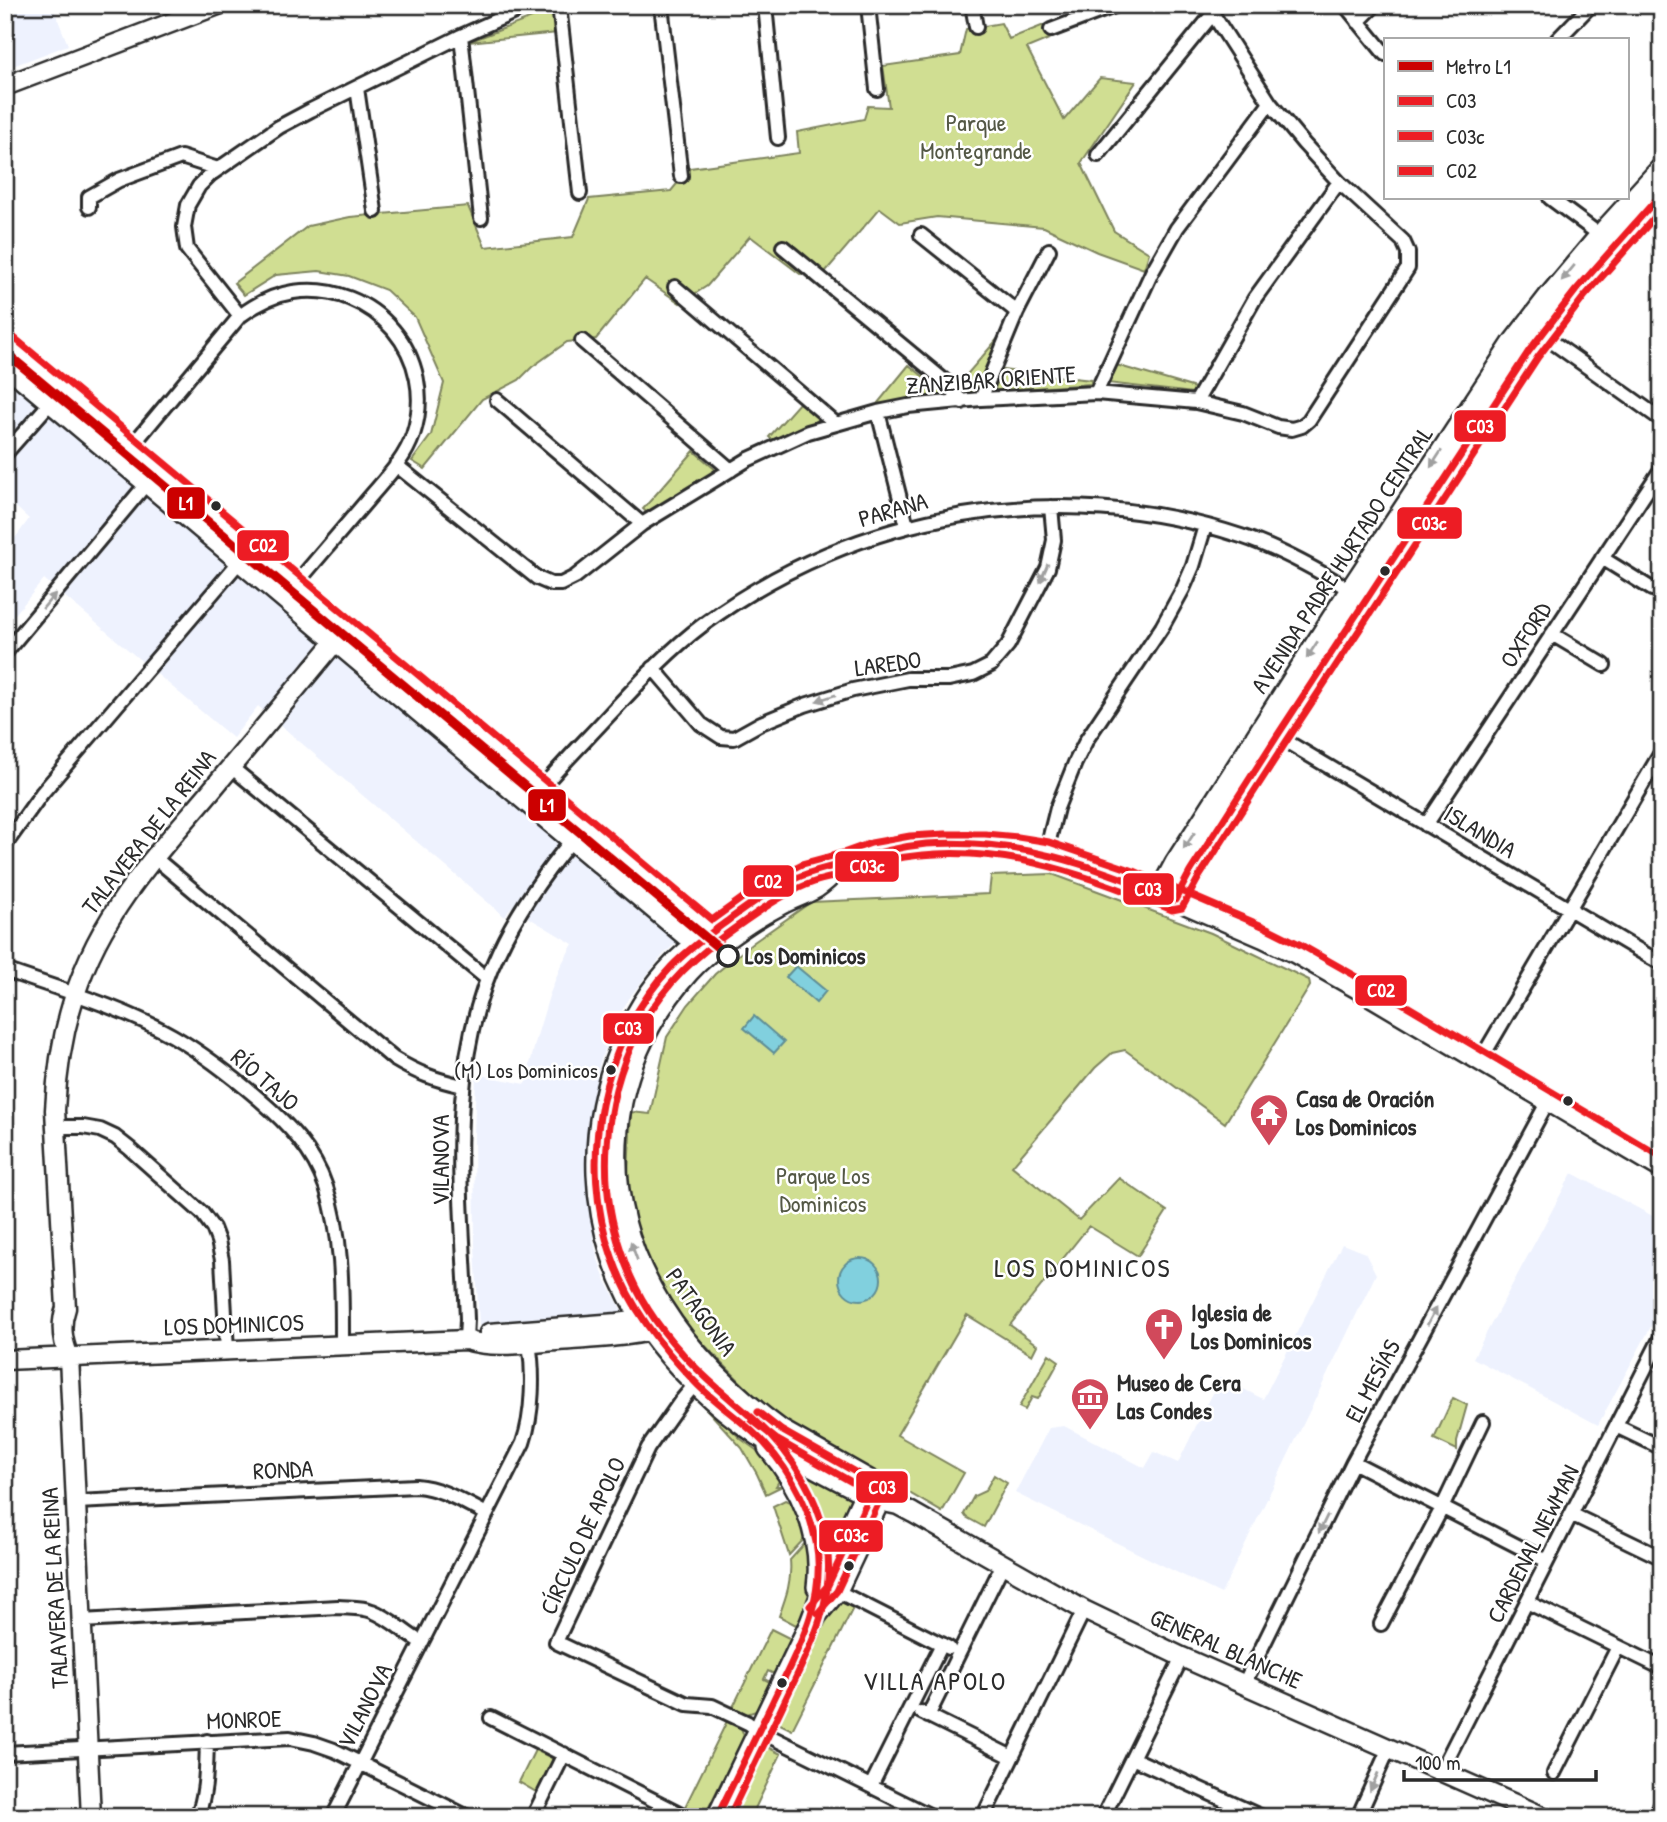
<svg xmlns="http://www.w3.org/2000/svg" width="1667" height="1822" viewBox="0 0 1667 1822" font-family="'Patrick Hand',sans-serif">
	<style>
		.built { fill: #eef2fe }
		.green { fill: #d0de92; stroke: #7e845e; stroke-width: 2 }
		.water { fill: #81d0de; stroke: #5f8e96; stroke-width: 2 }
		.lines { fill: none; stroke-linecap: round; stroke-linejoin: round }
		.street-casing { stroke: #2b2b2b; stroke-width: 18 }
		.secondary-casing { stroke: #2b2b2b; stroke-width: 23 }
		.primary-casing { stroke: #2b2b2b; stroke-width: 24 }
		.street { stroke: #fff; stroke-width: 12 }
		.secondary { stroke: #fff; stroke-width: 18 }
		.primary { stroke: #fff; stroke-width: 19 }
		.bus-1-casing { stroke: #fff; stroke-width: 12 }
		.bus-2-casing { stroke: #fff; stroke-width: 12 }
		.bus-3-casing { stroke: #fff; stroke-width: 12 }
		.bus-1 { stroke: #ed1c24; stroke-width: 7 }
		.bus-2 { stroke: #ed1c24; stroke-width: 7 }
		.bus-3 { stroke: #ed1c24; stroke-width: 7 }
		.metro-1-casing { stroke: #fff; stroke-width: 14 }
		.metro-1 { stroke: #c00; stroke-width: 9 }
		.oneway { fill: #a0a0a0 }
		.bus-dot { fill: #2b2b2b; stroke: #fff; stroke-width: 2.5 }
		.stop-dot { fill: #fff; stroke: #2b2b2b; stroke-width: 3.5 }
		.labels { text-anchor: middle; stroke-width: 5; stroke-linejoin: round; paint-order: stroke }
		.bus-label { font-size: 22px; fill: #2b2b2b; stroke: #fff; text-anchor: end }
		.park-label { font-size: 24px; fill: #545845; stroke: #fff }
		.street-label { font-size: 24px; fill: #2b2b2b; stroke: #fff }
		.stop-label { font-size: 24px; font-weight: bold; fill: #2b2b2b; stroke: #fff; text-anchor: start }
		.poi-label { font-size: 24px; font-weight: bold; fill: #2b2b2b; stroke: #fff; text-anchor: start }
		.neighbourhood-label { font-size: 26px; letter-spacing: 2px; fill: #2b2b2b; stroke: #fff }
		.line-badge { stroke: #fff; stroke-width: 2.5 }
		.badge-label { font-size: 19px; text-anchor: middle; font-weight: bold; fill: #fff }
	</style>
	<rect width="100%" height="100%" fill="#fff"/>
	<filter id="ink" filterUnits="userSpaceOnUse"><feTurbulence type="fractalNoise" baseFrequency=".0143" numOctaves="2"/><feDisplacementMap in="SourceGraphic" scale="14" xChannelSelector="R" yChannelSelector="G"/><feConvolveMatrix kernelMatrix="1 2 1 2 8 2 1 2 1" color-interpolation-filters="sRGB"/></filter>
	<g filter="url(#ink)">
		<!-- built -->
		<path class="built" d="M5,5h47l16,40 -63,24z
			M5,379l45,33 614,514 13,16 -14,13 -17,21 -17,22 -12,22 -17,42 -10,50 -3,68 6,56 4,20 7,21 20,38 -14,3 -131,8 -4,-82 -1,-106 2,-64 49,10 12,-48 12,-40 12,-31 12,-21 -62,-37 -6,10 -247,-211 -25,32 -189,-159 -32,39 -7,-6v-60l24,-33 -24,-22z
			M1572,1173l90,48v85l-64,119 -125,-67z
			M1342,1244l23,9 11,21 -155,320 -206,-101 34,-65 15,-2 81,42 9,-16 24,11 42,-86 43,22z"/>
		<!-- green -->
		<path class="green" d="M553,10l4,23 -89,9z
			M1001,23l8,16 40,-16 5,14 -27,11 37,72 36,-42 36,4 -55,81 33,68 35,22 -5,16 -47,-17 -53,-25 -107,-10 -37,6 -20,-15 -54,63 -26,3 -50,-38 -43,50 -27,17 -35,-24 -49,60 -29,3 -35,25 -13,13 -37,19 -57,70 -13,-8 19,-26 13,-52 -29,-66 -29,-27 -37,-14 -30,-5 -43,4 -32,20 -10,-12 74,-57 42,-9 118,-11 17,41 88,-10 16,-38 82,-8 19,-23 109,-15 -2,-21 67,-13 4,-13 21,1 -6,-41 77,-11 6,-26z
			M1006,329l-30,68 -10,-2 -10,-8z
			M909,365l40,32 -72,7z
			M1116,365l79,23 -2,5 -86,-10z
			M1002,370l89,10v4l-97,7z
			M799,403l22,17 -49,20 -3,-3z
			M694,451l23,20 -70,42 -4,-4z
			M1052,874l159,59 98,47 1,6 -85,137 -100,-73 -13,3 -17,15 -83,98 67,54 40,-42 48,33 -29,45 -49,-30 -79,99 27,20 -5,10 -65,-40 -70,120 67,38 -22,39 -161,-94 -20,-15 -68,-70 -34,-49 -27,-62 -4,-47 3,-63 19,2 17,-77 21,-32 27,-31 39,-32 57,-40 178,-8 2,-18z
			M1049,1354l10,7 -21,38 -6,-2 -7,13 -6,-3z
			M1453,1398l14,7 -10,36v9l-23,-11z
			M699,1401l5,2 37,36 25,18 16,19 -6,10h6l-16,8 -9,-20 -15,-26z
			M795,1467l59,30 -26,54z
			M994,1475l13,8 -23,44 -18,-10 -2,-3 10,-18 11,-5z
			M785,1500c14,4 17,23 22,36l-18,19 -16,-49z
			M806,1542l6,40 -2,13 -10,26 -4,4 -17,-9c7,-19 13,-35 11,-56z
			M838,1596l17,8 -63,126 -14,-7z
			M771,1629l20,10 -17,35 -6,-3 -4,8 6,3 -14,29 -9,3 -14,-7z
			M727,1721l14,7 3,8 -40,81h-24z
			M767,1747l14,7 -30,63h-14l-2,-8 29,-60z
			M535,1750l17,8 1,5 -15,30 -19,-11z"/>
		<!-- water -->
		<path class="water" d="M796,966l30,25 -10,12 -30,-26z
			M754,1016l30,26 -10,11 -30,-25z
			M839 1279a21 21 0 1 1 42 0a21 21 0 1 1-42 0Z"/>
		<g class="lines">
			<!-- street casing -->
			<g class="street-casing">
				<path id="street" d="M559,5l21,188
					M661,5l20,171
					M765,5l13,133
					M868,5l9,84
					M972,5l4,22
					M1345,5l40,49
					M1358,22l17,-17
					M1051,30l66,-25
					M461,36l20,182
					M1557,40l34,-35
					M357,88l18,123
					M1098,155l114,-140
					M1550,198l50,37
					M89,207v-10l30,-17 62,-23 37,12
					M921,235l96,77
					M783,247l163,135 16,20
					M675,287l160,136
					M240,316l-53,-67 -3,-22 4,-22 11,-19 12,-12 68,-47 32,-17 150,-74 69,-31
					M1541,334l121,86
					M582,341l149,129
					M1096,393l56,-121 25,-44 93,-125
					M981,399l36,-87 32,-62
					M497,400l145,124
					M1196,402l59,-104 84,-116
					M878,412l29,114
					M123,450l7,-2 110,-132c16,-12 33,-21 53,-24 81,-12 146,65 120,143 -9,27 -31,47 -49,69 -23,27 -46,54 -69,81
					M5,454l46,-52 6,-3
					M396,465l141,113 14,6h10l14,-7 67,-53 105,-64 61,-28 70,-20 30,-6 73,-7 115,-6 100,9 47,11 35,14 14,2 10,-3 7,-6 99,-152v-16l-5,-11 -64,-59 -35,-38 -34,-41 -63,-98
					M1602,558l50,31
					M1552,634l52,31
					M5,653l142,-170
					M653,668l48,56 20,13 13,1 27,-15 44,-18 48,-15 55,-11h41l24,-5 18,-9 17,-20 40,-77 6,-28 -3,-33
					M1277,736l385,228
					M231,767l256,212
					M537,793c23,-27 48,-52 72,-78 30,-32 59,-64 95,-91 153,-113 356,-148 537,-88 39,13 75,33 109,54
					M1426,825l236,-357
					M5,845l37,-52 23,-27 175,-205
					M1046,852l11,-44 18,-45 12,-24 75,-112 21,-38 10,-23 12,-40
					M155,858l239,201c23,14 42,21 69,27
					M5,970c57,20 116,37 168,66 31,18 59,40 86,63 28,24 55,52 67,88 17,50 16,106 16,158
					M1480,1061l182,-310
					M56,1127h27l17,3 15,7 14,11 73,65 11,15 5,13 4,19 5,90
					M466,1340l1,-21c-5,-123 -23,-254 32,-368 19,-41 45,-77 73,-111
					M696,1383l-15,18 -33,47 -92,194 131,62 25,2 36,17 11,8 174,86
					M1616,1426l46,22
					M1353,1462l194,99
					M76,1502l340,-16c26,2 47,16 71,28
					M1571,1514l91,44
					M837,1591l112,57
					M1527,1602l135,66
					M81,1621l257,-14c11,1 24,0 34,4 19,7 32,22 49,31
					M1381,1624l61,-116 41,-86
					M1244,1684l109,-222 195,-361
					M921,1712l91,45
					M928,1716l75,-152
					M491,1718l196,99
					M5,1753l285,-15 24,5 20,7 134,67
					M1132,1758l130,59
					M1441,1771l221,-436
					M1554,1773l64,-126
					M871,1786l71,-142
					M197,1817c10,-25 9,-50 10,-76
					M333,1817l190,-374c10,-29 11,-70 6,-100
					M533,1817l31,-63
					M983,1817l101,-207
					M1103,1817l79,-160
					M1358,1817l31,-69
					M1655,1817l7,-14"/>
			</g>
			<!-- secondary casing -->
			<g class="secondary-casing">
				<path id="secondary" d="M5,86l213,-81
					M1175,900l88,38 33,16 74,42 292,173
					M489,1333l128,-10 25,-3 23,-8
					M5,1360l461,-20c28,9 62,3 91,1 40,-3 79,-4 117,-16
					M879,1501l19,4 15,8 171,97 98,47 362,160
					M91,1817l-22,-460c-7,-17 -9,-32 -3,-49l-11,-198c3,-68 19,-133 55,-191 29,-48 69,-90 105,-133 43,-52 86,-104 129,-155"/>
			</g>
			<!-- primary casing -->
			<g class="primary-casing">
				<path id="primary" d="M5,344l535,445 178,152
					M5,364l699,587
					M1159,893l16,-30 175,-273 164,-249 34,-44 52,-62 62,-68
					M768,1448c32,37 56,89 49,139
					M879,1501c-25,-13 -51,-26 -76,-40 -17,-9 -33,-17 -48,-28 -40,-27 -78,-64 -106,-103 -32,-45 -50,-101 -52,-156 -3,-82 32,-179 99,-230 10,-8 20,-14 30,-21 25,-19 50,-37 79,-49 13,-6 28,-7 42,-12 21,-6 42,-13 65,-16 44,-5 93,-4 135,7 44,11 86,29 128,47l15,-28 87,-136 252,-385c40,-56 86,-107 133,-158
					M810,1623l27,-32 48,-102 -104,-59c-106,-78 -186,-190 -159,-328 10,-48 34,-93 67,-130 22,-24 60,-51 89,-66 12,-7 26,-11 38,-18 9,-6 17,-14 24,-21
					M717,1817l93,-194 23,-61 37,-80"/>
			</g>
			<!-- street -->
			<use href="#street" class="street"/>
			<!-- secondary -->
			<use href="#secondary" class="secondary"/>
			<!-- primary -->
			<use href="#primary" class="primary"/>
			<!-- bus-1 casing -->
			<g class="bus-1-casing">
				<path id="bus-1" d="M758,1412l23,18 104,59 -48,102 -19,22
					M717,1817c19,-39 38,-78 56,-116 24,-50 54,-101 43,-159 -8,-41 -32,-82 -63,-110 -19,-17 -40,-31 -58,-50 -35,-36 -66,-76 -83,-125 -35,-96 -11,-216 59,-290 18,-19 39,-33 59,-48 21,-15 41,-30 64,-40 17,-8 34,-11 51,-16 29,-9 50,-16 81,-19 90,-6 168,21 249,56l15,-28 87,-136 252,-385 47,-61 86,-97"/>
			</g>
			<!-- bus-2 casing -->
			<g class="bus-2-casing">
				<path id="bus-2" d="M752,1420l24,19 95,54 -43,92 -18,21
					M729,1817c17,-36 35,-72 52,-108 24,-52 55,-103 46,-163 -7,-46 -34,-92 -68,-122 -26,-24 -54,-44 -77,-71 -27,-29 -49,-64 -61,-102 -29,-84 -14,-185 41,-256 27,-36 65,-62 102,-87 17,-11 34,-21 53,-27 10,-3 20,-5 29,-7 15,-5 28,-11 43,-14 100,-21 193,12 283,50l10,-2 17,-31 87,-135 252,-385 46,-60 78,-88"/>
			</g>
			<!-- bus-3 casing -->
			<g class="bus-3-casing">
				<path id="bus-3" d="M12,336l700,584 47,-34 43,-22 41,-11 28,-10 39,-7 35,-2h40l33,3 31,5 85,29 133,57 34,17 74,42 287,170"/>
			</g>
			<!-- bus-1 -->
			<use href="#bus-1" class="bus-1"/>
			<!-- bus-2 -->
			<use href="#bus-2" class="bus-2"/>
			<!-- bus-3 -->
			<use href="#bus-3" class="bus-3"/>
			<!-- metro-1 casing -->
			<g class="metro-1-casing">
				<path id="metro-1" d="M5,352l723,604"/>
			</g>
			<!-- metro-1 -->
			<use href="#metro-1" class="metro-1"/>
		</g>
		<!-- one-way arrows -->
		<defs><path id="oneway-solid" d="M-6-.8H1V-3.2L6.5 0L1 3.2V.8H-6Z" transform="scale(1.75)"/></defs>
		<g class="oneway">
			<use href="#oneway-solid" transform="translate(1568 273) rotate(130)"/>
			<use href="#oneway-solid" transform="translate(1436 459) rotate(123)"/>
			<use href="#oneway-solid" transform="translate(1044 573) rotate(113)"/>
			<use href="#oneway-solid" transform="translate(49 601) rotate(-50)"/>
			<use href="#oneway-solid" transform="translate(1312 650) rotate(123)"/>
			<use href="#oneway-solid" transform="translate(826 698) rotate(162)"/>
			<use href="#oneway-solid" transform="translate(1189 841) rotate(123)"/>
			<use href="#oneway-solid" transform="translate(634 1251) rotate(-110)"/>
			<use href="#oneway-solid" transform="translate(1432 1316) rotate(-62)"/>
			<use href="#oneway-solid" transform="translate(1323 1524) rotate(116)"/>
			<use href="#oneway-solid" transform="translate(1374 1782) rotate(114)"/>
		</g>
	</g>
	<!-- icons -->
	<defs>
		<g id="temple-pin" transform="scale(2.0125)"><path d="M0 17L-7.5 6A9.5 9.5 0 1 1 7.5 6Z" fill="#d1495b" stroke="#fff"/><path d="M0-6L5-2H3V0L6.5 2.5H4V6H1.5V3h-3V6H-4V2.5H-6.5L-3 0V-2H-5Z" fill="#fff"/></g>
		<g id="church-pin" transform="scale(2.0125)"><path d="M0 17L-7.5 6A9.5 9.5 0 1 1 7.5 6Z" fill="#d1495b" stroke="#fff"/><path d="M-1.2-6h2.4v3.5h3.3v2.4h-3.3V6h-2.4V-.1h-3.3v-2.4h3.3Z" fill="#fff"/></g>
		<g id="museum-pin" transform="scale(2.0125)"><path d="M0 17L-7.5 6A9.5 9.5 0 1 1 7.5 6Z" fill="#d1495b" stroke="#fff"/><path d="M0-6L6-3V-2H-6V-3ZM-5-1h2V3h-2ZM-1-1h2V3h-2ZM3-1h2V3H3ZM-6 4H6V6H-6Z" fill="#fff"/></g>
	</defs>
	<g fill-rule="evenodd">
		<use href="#temple-pin" x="1269" y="1113"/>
		<use href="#church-pin" x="1164" y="1327"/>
		<use href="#museum-pin" x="1090" y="1397"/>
	</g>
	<!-- markers -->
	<g class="bus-dot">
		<circle cx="216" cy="506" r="6"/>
		<circle cx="1385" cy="571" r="6"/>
		<circle cx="611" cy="1070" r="6"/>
		<circle cx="1568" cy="1101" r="6"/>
		<circle cx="849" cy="1566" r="6"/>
		<circle cx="782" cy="1683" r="6"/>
	</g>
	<circle class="stop-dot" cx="728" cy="956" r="10"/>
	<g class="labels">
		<!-- bus labels -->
		<g class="bus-label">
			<text x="598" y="1078">(M) Los Dominicos</text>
		</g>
		<!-- park labels -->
		<g class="park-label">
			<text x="976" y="131">Parque<tspan x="976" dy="28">Montegrande</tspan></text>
			<text x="823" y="1184">Parque Los<tspan x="823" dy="28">Dominicos</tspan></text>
		</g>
		<!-- street labels -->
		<g class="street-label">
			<text transform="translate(991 380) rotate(-4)" y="8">ZANZIBAR ORIENTE</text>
			<text transform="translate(893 510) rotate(-16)" y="8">PARANA</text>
			<text transform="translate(1342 560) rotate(-57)" y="8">AVENIDA PADRE HURTADO CENTRAL</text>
			<text transform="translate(1526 635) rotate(-57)" y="8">OXFORD</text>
			<text transform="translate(888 664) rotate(-8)" y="8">LAREDO</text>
			<text transform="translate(149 832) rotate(-52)" y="8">TALAVERA DE LA REINA</text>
			<text transform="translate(1480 832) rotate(31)" y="8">ISLANDIA</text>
			<text transform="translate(265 1080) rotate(41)" y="8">RÍO TAJO</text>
			<text transform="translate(441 1160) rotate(-90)" y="8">VILANOVA</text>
			<text transform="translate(701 1312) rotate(54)" y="8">PATAGONIA</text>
			<text transform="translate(234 1325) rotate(-2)" y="8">LOS DOMINICOS</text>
			<text transform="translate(1373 1381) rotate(-62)" y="8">EL MESÍAS</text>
			<text transform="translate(283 1470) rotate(-3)" y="8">RONDA</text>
			<text transform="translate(583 1536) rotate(-65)" y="8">CÍRCULO DE APOLO</text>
			<text transform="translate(1533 1544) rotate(-63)" y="8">CARDENAL NEWMAN</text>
			<text transform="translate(55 1588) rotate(-93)" y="8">TALAVERA DE LA REINA</text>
			<text transform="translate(1226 1649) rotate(24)" y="8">GENERAL BLANCHE</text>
			<text transform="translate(365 1706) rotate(-63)" y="8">VILANOVA</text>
			<text transform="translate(244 1720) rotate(-2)" y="8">MONROE</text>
		</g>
		<!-- stop labels -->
		<g class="stop-label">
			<text x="745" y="964">Los Dominicos</text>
		</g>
		<!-- poi labels -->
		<g class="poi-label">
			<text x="1296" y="1107">Casa de Oración<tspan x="1296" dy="28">Los Dominicos</tspan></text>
			<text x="1191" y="1321">Iglesia de<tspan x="1191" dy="28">Los Dominicos</tspan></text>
			<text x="1117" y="1391">Museo de Cera<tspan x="1117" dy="28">Las Condes</tspan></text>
		</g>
		<!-- neighbourhood labels -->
		<g class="neighbourhood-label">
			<text x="1083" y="1277">LOS DOMINICOS</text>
			<text x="935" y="1690">VILLA APOLO</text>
		</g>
	</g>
	<g class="line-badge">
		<rect x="1453" y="409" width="54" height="34" rx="7" fill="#ed1c24"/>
		<rect x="166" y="486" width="40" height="34" rx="7" fill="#c00"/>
		<rect x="1396" y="506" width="67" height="34" rx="7" fill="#ed1c24"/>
		<rect x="236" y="529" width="54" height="33" rx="7" fill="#ed1c24"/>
		<rect x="527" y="788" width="40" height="34" rx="7" fill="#c00"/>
		<rect x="834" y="850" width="66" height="33" rx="7" fill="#ed1c24"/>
		<rect x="742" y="864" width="53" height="34" rx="7" fill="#ed1c24"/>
		<rect x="1122" y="872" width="53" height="34" rx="7" fill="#ed1c24"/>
		<rect x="1354" y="974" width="54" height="33" rx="7" fill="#ed1c24"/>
		<rect x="602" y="1012" width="53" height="33" rx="7" fill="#ed1c24"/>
		<rect x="855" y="1470" width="54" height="34" rx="7" fill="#ed1c24"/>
		<rect x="818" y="1519" width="66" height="34" rx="7" fill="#ed1c24"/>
	</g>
	<g class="badge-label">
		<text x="1480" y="433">C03</text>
		<text x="186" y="510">L1</text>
		<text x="1429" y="530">C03c</text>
		<text x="263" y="552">C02</text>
		<text x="547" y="812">L1</text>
		<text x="867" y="873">C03c</text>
		<text x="768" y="888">C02</text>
		<text x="1148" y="896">C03</text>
		<text x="1381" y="997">C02</text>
		<text x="628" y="1035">C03</text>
		<text x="882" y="1494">C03</text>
		<text x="851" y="1542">C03c</text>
	</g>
	<!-- margin -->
	<rect width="1667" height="1822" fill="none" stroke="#fff" stroke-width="28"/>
	<rect x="14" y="14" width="1639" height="1794" fill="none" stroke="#2b2b2b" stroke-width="2.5" filter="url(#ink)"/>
	<!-- legend -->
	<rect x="1384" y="38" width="245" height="161" fill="#ffffff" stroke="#aaaaaa" stroke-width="2"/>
	<rect x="1398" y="61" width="35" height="10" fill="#cc0000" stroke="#aaaaaa" stroke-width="2"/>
	<text x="1446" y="74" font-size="21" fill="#2b2b2b">Metro L1</text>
	<rect x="1398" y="96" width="35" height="10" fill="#ed1c24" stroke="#aaaaaa" stroke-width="2"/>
	<text x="1446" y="108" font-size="21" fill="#2b2b2b">C03</text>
	<rect x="1398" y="131" width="35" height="10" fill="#ed1c24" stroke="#aaaaaa" stroke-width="2"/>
	<text x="1446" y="144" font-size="21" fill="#2b2b2b">C03c</text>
	<rect x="1398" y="166" width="35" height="10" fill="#ed1c24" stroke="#aaaaaa" stroke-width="2"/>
	<text x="1446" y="178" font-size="21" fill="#2b2b2b">C02</text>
	<!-- scale -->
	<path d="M1404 1770v10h192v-10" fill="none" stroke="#2b2b2b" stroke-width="3.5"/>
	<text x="1415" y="1770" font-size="21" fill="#2b2b2b" stroke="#ffffff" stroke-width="5" paint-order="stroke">100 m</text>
</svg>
